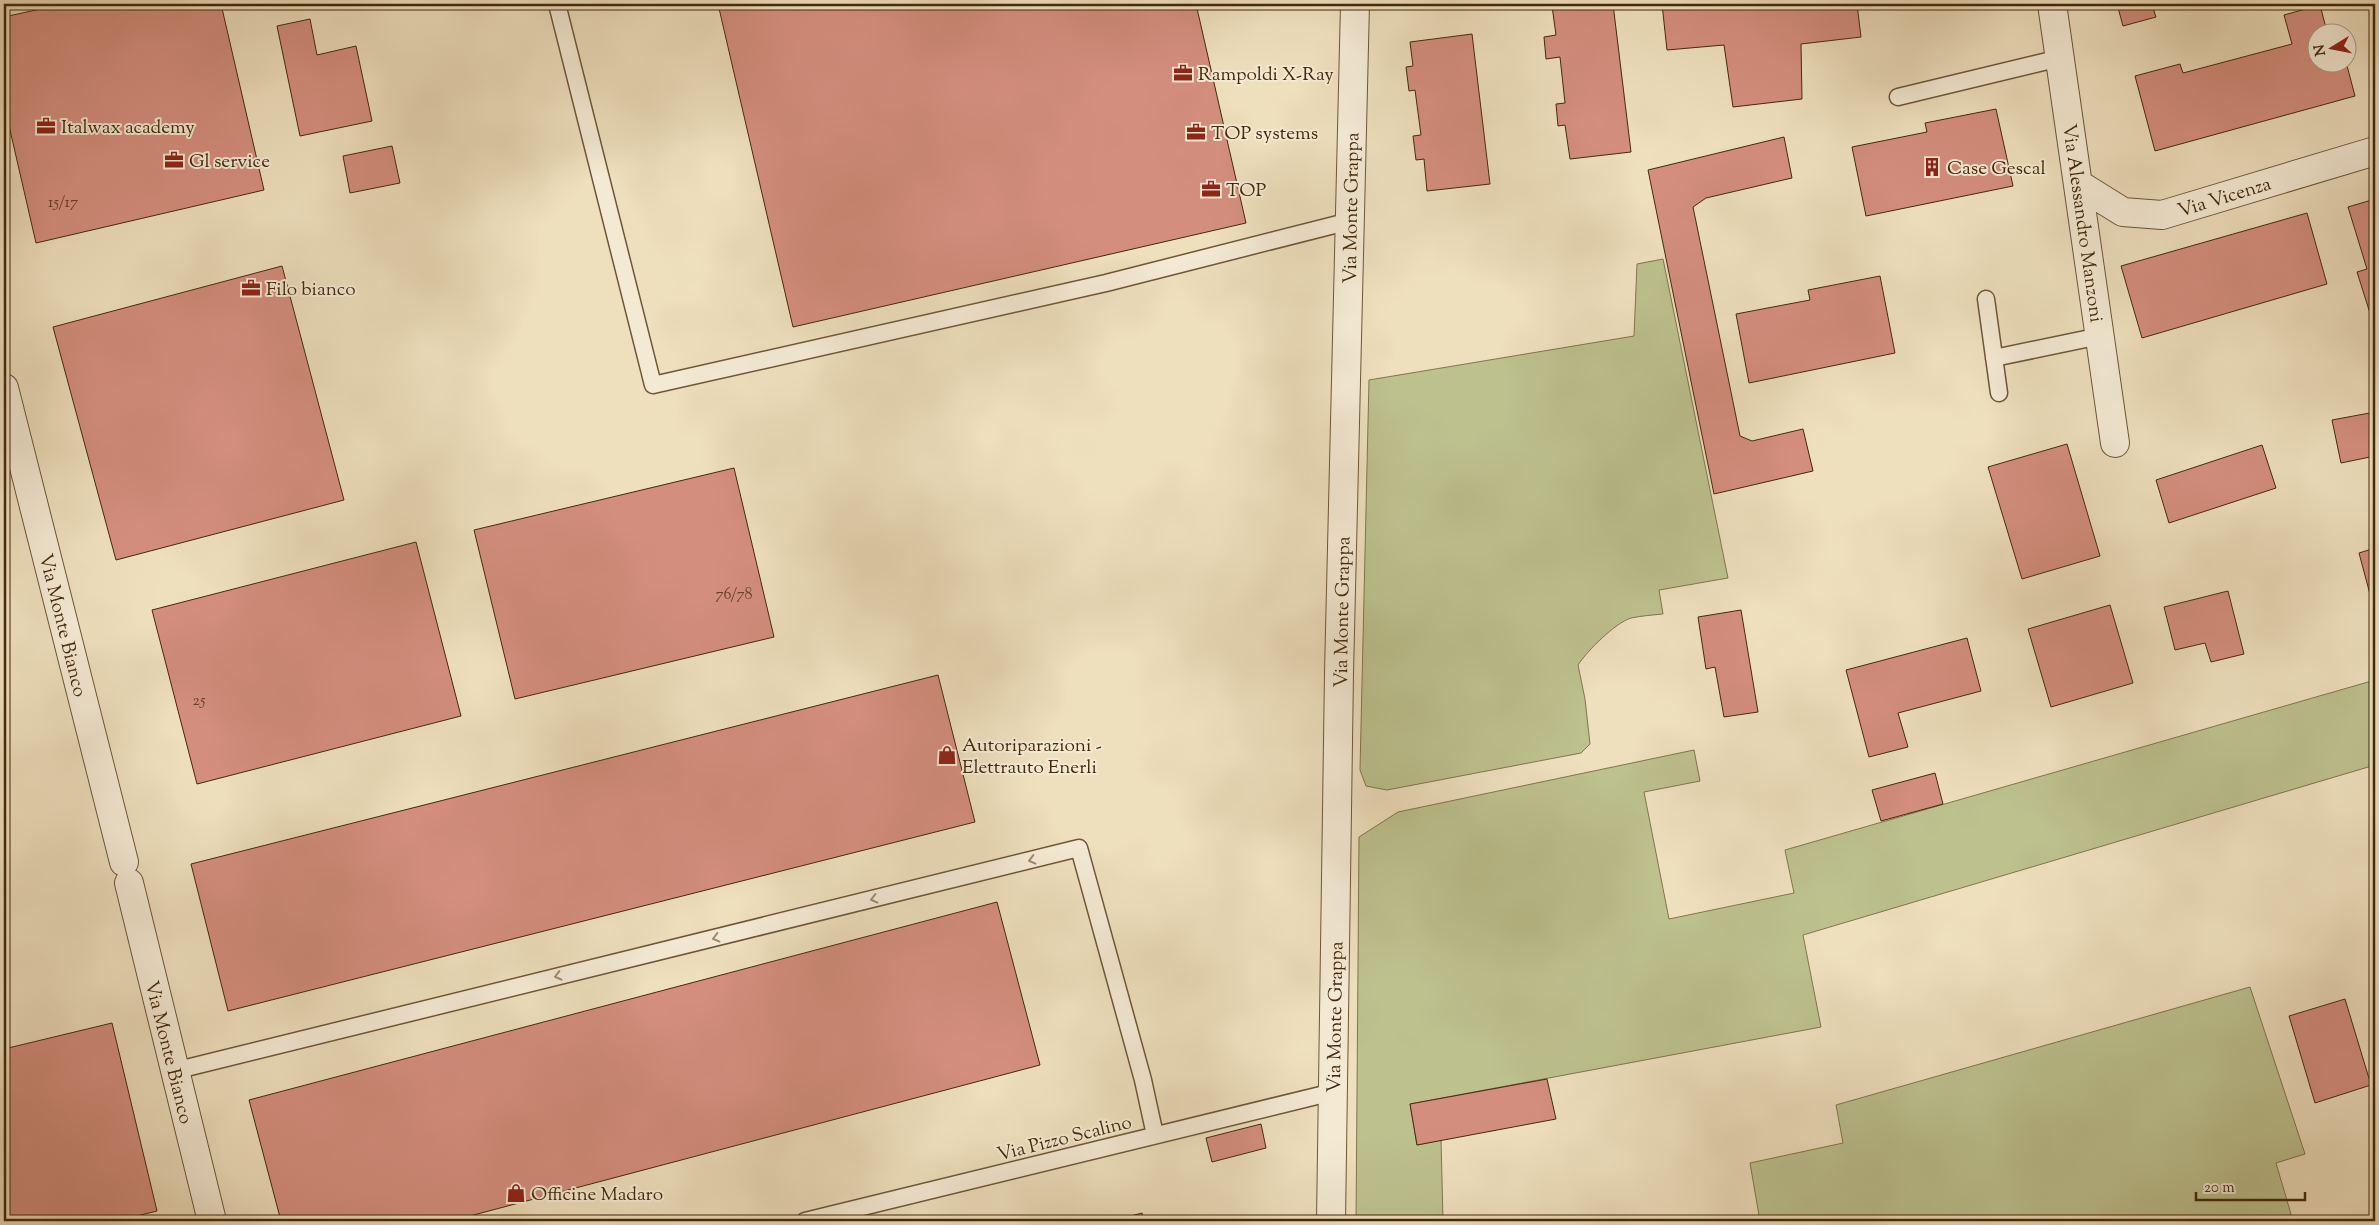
<svg xmlns="http://www.w3.org/2000/svg" width="2379" height="1225" viewBox="0 0 2379 1225" font-family="'Sorts Mill Goudy',serif">
	<style>
		.green { fill: #bcc18e; stroke: #80754c }
		.building { fill: #d48e7e; stroke: #43290a }
		.lines { fill: none; stroke-linecap: round; stroke-linejoin: round }
		.lane-casing { stroke: #6e5637; stroke-width: 19 }
		.street-casing { stroke: #6e5637; stroke-width: 30 }
		.lane { stroke: #f4ead4; stroke-width: 16 }
		.street { stroke: #f4ead4; stroke-width: 28 }
		.oneway { stroke: #9c8a6f }
		.labels { text-anchor: middle; stroke-width: 4; stroke-linejoin: round; paint-order: stroke }
		.number-label { font-size: 16px; fill: #674227 }
		.poi-label { font-size: 19px; fill: #43290a; stroke: #f4ead4; text-anchor: start }
		.street-label { font-size: 19px; fill: #43290a; stroke: #f4ead4 }
	</style>
	<rect width="100%" height="100%" fill="#eedfbd"/>
	<filter id="stains"><feTurbulence type="fractalNoise" baseFrequency=".004" numOctaves="4"/><feColorMatrix values="0 0 0 0 .2 0 0 0 0 .09 0 0 0 0 .02 0 0 0 .5 -.17"/></filter>
	<radialGradient id="worn" r=".72"><stop offset=".6" stop-color="#630" stop-opacity="0"/><stop offset="1" stop-color="#630" stop-opacity=".3"/></radialGradient>
	<!-- green -->
	<path class="green" d="M1663,259l65,319 -69,12 4,24c-11,1 -22,2 -32,4 -16,5 -44,33 -53,47l7,34 5,45 -9,9 -194,37 -21,-4 -6,-16 9,-390 265,-44 3,-72z
		M2375,680v85l-572,170 18,92 -411,77 7,41 24,-5 2,81h-87l3,-384 39,-25 296,-62 6,31 -56,11 25,127 125,-26 -9,-43z
		M2250,987l55,167 -29,9 17,58h-533l-10,-58 93,-20 -7,-38z"/>
	<!-- building -->
	<path class="building" d="M63,4h158l43,186 -228,53 -32,-139v-87z
		M718,4h478l50,219 -453,104z
		M1566,4h47l18,148 -61,7 -5,-34 -7,1 -2,-22 9,-1 -5,-46 -14,2 -2,-22 12,-2 -4,-29z
		M1662,4h195l4,33 -60,7 1,55 -69,8 -9,-62 -57,5z
		M2117,4h51l-15,4 3,9 -33,9z
		M2320,5l6,23 10,-3 2,7h-22v30h30l9,34 -200,55 -20,-75 45,-12 3,9 109,-29 -8,-29z
		M310,19l7,36 39,-9 16,75 -72,15 -23,-110z
		M1472,34l18,150 -63,7 -3,-32 -8,1 -3,-24 8,-1 -6,-45 -6,1 -3,-24 7,-1 -3,-24z
		M1996,109l17,77 -147,30 -14,-69 75,-15 -2,-9z
		M1784,137l8,41 -86,20 -13,9 47,229 12,5 51,-12 10,42 -99,23 -66,-324z
		M392,146l8,37 -50,10 -7,-37z
		M2375,199v130l-18,-57 10,-3 -19,-62z
		M2307,213l20,71 -185,54 -21,-72z
		M282,266l62,234 -228,60 -63,-233z
		M1880,276l15,77 -146,30 -13,-69 74,-14 -2,-10z
		M2375,412v44l-34,7 -9,-43z
		M2067,444l33,112 -78,23 -34,-112z
		M2262,445l14,43 -107,35 -13,-43z
		M734,468l40,169 -259,62 -41,-169z
		M416,542l45,174 -264,68 -45,-174z
		M2375,548v65l-16,-60z
		M2228,591l16,63 -33,8 -6,-19 -30,7 -11,-43z
		M2110,605l23,78 -82,24 -23,-78z
		M1741,610l17,102 -34,5 -9,-50 -9,2 -8,-52z
		M1967,638l14,53 -83,22 10,34 -39,10 -23,-87z
		M938,675l37,147 -747,189 -37,-147z
		M1935,773l8,31 -62,17 -9,-31z
		M997,902l43,163 -589,156h-170l-32,-121z
		M2345,999l26,86 -56,18 -26,-87z
		M112,1023l45,188 -41,10h-112v-172z
		M1547,1079l9,40 -139,26 -7,-41z
		M1261,1124l5,24 -54,14 -6,-24z
		M1142,1213l2,8h-33z"/>
	<g class="lines">
		<!-- lane casing -->
		<g class="lane-casing">
			<path id="lane" d="M557,4l96,381 453,-102 244,-62
				M1898,97l162,-39
				M1986,299l13,94
				M1994,358l106,-22
				M174,1071l905,-223 64,232 12,55
				M805,1221l528,-129"/>
		</g>
		<!-- street casing -->
		<g class="street-casing">
			<path id="street" d="M2052,4l63,439
				M2078,184l45,28 39,3 213,-64
				M4,388l120,474
				M129,883l83,338
				M1331,1221l8,-548 16,-669"/>
		</g>
		<!-- lane -->
		<use href="#lane" class="lane"/>
		<!-- street -->
		<use href="#street" class="street"/>
	</g>
	<!-- one-way arrows -->
	<defs><path id="oneway-chevron" d="M-2-3.5L2.5 0L-2 3.5" fill="none" stroke-width="1.6" stroke-linecap="round" stroke-linejoin="round" transform="scale(1.25)"/></defs>
	<g class="oneway">
		<use href="#oneway-chevron" transform="translate(1032 860) rotate(166)"/>
		<use href="#oneway-chevron" transform="translate(874 899) rotate(166)"/>
		<use href="#oneway-chevron" transform="translate(716 938) rotate(166)"/>
		<use href="#oneway-chevron" transform="translate(558 976) rotate(166)"/>
	</g>
	<!-- icons -->
	<defs>
		<g id="office-bare" transform="scale(1.5)"><path d="M-6-3h4V-5.5h4V-3h4V5H-6ZM-1-4.5V-3h2v-1.5ZM-6 0V1H6V0Z" fill="#8f2418" stroke="#f4ead4" stroke-width="2.5" paint-order="stroke"/></g>
		<g id="building-bare" transform="scale(1.5)"><path d="M-4-6H4V6H1V3H-1V6H-4ZM-2.5-4.3h1.7v1.8h-1.7ZM.8-4.3h1.7v1.8H.8ZM-2.5-1h1.7V.8h-1.7ZM.8-1h1.7V.8H.8Z" fill="#8f2418" stroke="#f4ead4" stroke-width="2.5" paint-order="stroke"/></g>
		<g id="shop-bare" transform="scale(1.5)"><path d="M-5-2.5h2.3a2.7 3.5 0 0 1 5.4 0H5L5.5 6h-11ZM-1.5-2.5h3a1.5 2.3 0 0 0-3 0Z" fill="#8f2418" stroke="#f4ead4" stroke-width="2.5" paint-order="stroke"/></g>
	</defs>
	<g fill-rule="evenodd">
		<use href="#office-bare" x="1183" y="73"/>
		<use href="#office-bare" x="46" y="126"/>
		<use href="#office-bare" x="1196" y="132"/>
		<use href="#office-bare" x="174" y="160"/>
		<use href="#building-bare" x="1932" y="167"/>
		<use href="#office-bare" x="1211" y="189"/>
		<use href="#office-bare" x="251" y="288"/>
		<use href="#shop-bare" x="947" y="755"/>
		<use href="#shop-bare" x="516" y="1193"/>
	</g>
	<g class="labels">
		<!-- number labels -->
		<g class="number-label">
			<text x="63" y="207">15/17</text>
			<text x="734" y="599">76/78</text>
			<text x="199" y="705">25</text>
		</g>
		<!-- poi labels -->
		<g class="poi-label">
			<text x="1198" y="80">Rampoldi X-Ray</text>
			<text x="61" y="133">Italwax academy</text>
			<text x="1211" y="139">TOP systems</text>
			<text x="189" y="167">Gl service</text>
			<text x="1947" y="174">Case Gescal</text>
			<text x="1226" y="196">TOP</text>
			<text x="266" y="295">Filo bianco</text>
			<text x="962" y="751">Autoriparazioni -<tspan x="962" dy="22">Elettrauto Enerli</tspan></text>
			<text x="531" y="1200">Officine Madaro</text>
		</g>
		<!-- street labels -->
		<g class="street-label">
			<text transform="translate(2224 196) rotate(-17)" y="7">Via Vicenza</text>
			<text transform="translate(1350 208) rotate(-89)" y="7">Via Monte Grappa</text>
			<text transform="translate(2084 223) rotate(82)" y="7">Via Alessandro Manzoni</text>
			<text transform="translate(1341 612) rotate(-89)" y="7">Via Monte Grappa</text>
			<text transform="translate(64 625) rotate(76)" y="7">Via Monte Bianco</text>
			<text transform="translate(1334 1017) rotate(-89)" y="7">Via Monte Grappa</text>
			<text transform="translate(170 1052) rotate(76)" y="7">Via Monte Bianco</text>
			<text transform="translate(1064 1137) rotate(-14)" y="7">Via Pizzo Scalino</text>
		</g>
	</g>
	<!-- margin -->
	<rect width="2379" height="1225" fill="none" stroke="#eedfbd" stroke-width="20"/>
	<rect x="5" y="5" width="2369" height="1215" fill="none" stroke="#43290a" stroke-width="2.5"/>
	<rect x="10" y="10" width="2359" height="1205" fill="none" stroke="#43290a"/>
	<!-- north arrow -->
	<g transform="translate(2332 48) rotate(260)"><circle r="24" fill="#f4ead4" stroke="#ad9d83"/>
	<path d="M0-4L9 19L0 12L-9 19Z" fill="#8f2418"/>
	<text y="-8" font-size="14" font-weight="bold" text-anchor="middle" fill="#43290a">N</text>
	</g>
	<!-- scale -->
	<path d="M2196 1192v8h109v-8" fill="none" stroke="#43290a" stroke-width="2.5"/>
	<text x="2204" y="1192" font-size="15" fill="#43290a" stroke="#f4ead4" stroke-width="4" paint-order="stroke">20 m</text>
	<rect width="100%" height="100%" filter="url(#stains)"/>
	<rect width="100%" height="100%" fill="url(#worn)"/>
</svg>
